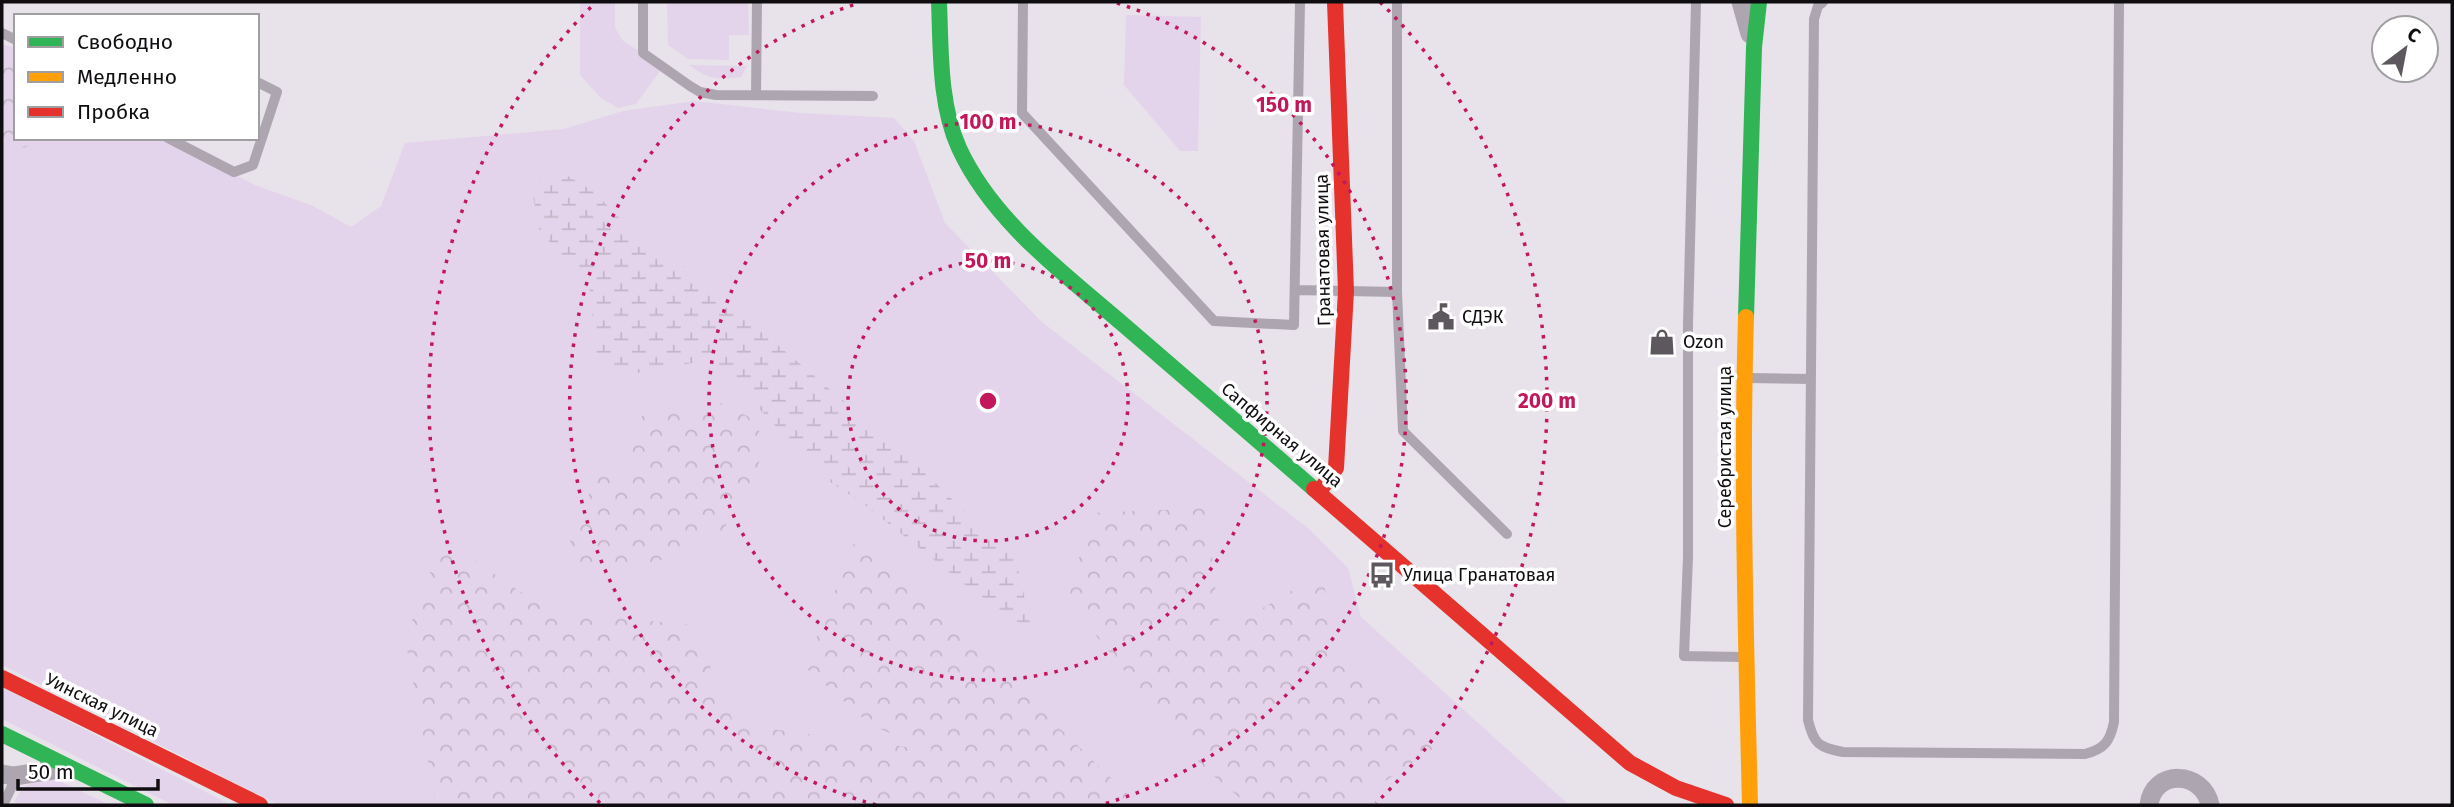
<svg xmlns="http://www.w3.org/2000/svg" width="2454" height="807" viewBox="0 0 2454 807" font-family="'Fira Sans',sans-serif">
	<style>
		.green { fill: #e4d4eb }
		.forest { fill: url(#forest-crowns) }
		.wetland { fill: url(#wetland-marsh) }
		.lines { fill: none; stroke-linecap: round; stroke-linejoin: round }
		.lane { stroke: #ada6b1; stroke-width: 10 }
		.street { stroke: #ada6b1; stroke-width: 19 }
		.fast { stroke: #30b455; stroke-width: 16 }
		.slow { stroke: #ff9f0a; stroke-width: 16 }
		.jam { stroke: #e5322d; stroke-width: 16 }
		.ring { fill: none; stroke: #c2185b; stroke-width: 3.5; stroke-dasharray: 3.5 7 }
		.labels { text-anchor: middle; stroke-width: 7; stroke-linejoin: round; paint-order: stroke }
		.street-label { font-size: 18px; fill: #100d11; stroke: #fff }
		.poi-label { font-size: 18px; fill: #100d11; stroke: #fff; text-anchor: start }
		.centre { fill: #c2185b; stroke: #fff; stroke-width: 3.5 }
		.ring-label { font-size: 21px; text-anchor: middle; font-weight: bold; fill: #c2185b; stroke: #fff; stroke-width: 7; stroke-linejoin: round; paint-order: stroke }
	</style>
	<defs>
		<pattern id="forest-crowns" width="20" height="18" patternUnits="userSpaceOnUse" patternTransform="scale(1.75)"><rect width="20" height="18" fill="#e4d4eb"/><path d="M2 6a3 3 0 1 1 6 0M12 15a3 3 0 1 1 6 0" fill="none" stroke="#c3b5c8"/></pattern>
		<pattern id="wetland-marsh" width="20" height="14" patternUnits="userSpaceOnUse" patternTransform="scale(1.75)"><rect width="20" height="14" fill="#e4d4eb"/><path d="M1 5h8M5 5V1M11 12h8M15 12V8" fill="none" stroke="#c3b5c8"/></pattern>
	</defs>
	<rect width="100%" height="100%" fill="#e8e2ea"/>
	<!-- green -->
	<path class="green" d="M580,2h35v25l7,13 41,27 -27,37 -18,4 -17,-10 -21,-23z
		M667,2h81l1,33h-20v25l-41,-1 -20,-14z
		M1126,15l75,2 -3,134h-18l-56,-66z
		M2,44l14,4v90h146l93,47 58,21 38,21 30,-21 24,-63 159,-14 59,-18 71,-10 107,12 93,5 20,23 31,82 97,99 267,207 39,39 13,49 208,188h-1290l-277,-140z
		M689,65l58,1 -6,11c-25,3 -32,3 -52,-12z
		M2,687l229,118h-58l-171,-86z
		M37,779h18l55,26h-89l-7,-3 7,-12z"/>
	<!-- forest -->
	<path class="forest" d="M2,49l14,4v85h21l-10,9 -25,5z
		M722,403l27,14 17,24 -12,37 -32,54 -41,21 -59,20 -62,-11 24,-49 11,-41 31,3 16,-59z
		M1207,508l13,125 102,-60 17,91 95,84 -84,57h-102l-46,-39 -135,-166 25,-87z
		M858,533l281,272h-703l-31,-166 38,-100 107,73 143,13 41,99 202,27 -64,-25 -67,-59z"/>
	<!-- wetland -->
	<path class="wetland" d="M556,169l37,22 43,44 46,29 150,127 69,59 80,77 34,27 17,78 -68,-48 -100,-80 -37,-24 -83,-87 -46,-31 -61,11 -40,-11 -7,-72 -52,-62 -6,-41z"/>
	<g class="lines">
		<!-- lane -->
		<path class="lane" d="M643,2v51l47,33 10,6 16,3 157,1
			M1023,2l-1,111 192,208 80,4 6,-323
			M1397,2v290l6,139 104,103
			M1696,2l-8,322v233l-4,99 59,1
			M1823,2l-5,4 -4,13 -6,701c6,25 11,27 35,32l242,2c19,-5 25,-12 29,-32l5,-720
			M2,33l14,7
			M756,95l1,-93
			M168,138l66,34 19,-7 24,-73 -20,-10
			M1295,290l102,2
			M1748,378l63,1
			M3,805l9,-19 8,-8"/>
		<!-- street -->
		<path class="street" d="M1741,2l9,32
			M2,774l12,2 52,-8
			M2149,805c4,-36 54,-35 61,0"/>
		<!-- fast -->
		<path class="fast" d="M939,2c2,48 0,102 20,146 34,74 106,126 166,178 63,54 126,109 189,163
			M1746,317l8,-270 5,-45
			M2,734l144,71"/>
		<!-- slow -->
		<path class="slow" d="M1746,317c-5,162 0,325 4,488"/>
		<!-- jam -->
		<path class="jam" d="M1314,489l316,274 46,25 50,17
			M1319,492l17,-24 10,-177 -11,-289
			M2,678l258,127"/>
	</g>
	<!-- distance rings -->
	<g class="ring">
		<circle cx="988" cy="401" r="140"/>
		<circle cx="988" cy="401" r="279"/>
		<path d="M876 805A419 419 0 0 1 859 3M1117 3A419 419 0 0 1 1100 805"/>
		<path d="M600 803A559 559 0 0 1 596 2M1380 2A559 559 0 0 1 1376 803"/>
	</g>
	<!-- icons -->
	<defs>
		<g id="civic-bare" transform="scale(2.1)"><path d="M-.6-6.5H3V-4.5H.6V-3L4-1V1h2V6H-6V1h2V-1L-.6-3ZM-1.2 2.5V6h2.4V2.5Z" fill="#5c585d" stroke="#fff" stroke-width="2.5" paint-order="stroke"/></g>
		<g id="shop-bare" transform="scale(2.1)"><path d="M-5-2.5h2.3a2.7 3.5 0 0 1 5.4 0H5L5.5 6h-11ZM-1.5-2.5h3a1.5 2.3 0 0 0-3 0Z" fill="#5c585d" stroke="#fff" stroke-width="2.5" paint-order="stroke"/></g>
		<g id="bus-bare" transform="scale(2.1)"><path d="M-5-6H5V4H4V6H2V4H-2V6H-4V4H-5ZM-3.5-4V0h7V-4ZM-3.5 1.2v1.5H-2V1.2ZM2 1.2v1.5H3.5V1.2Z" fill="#5c585d" stroke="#fff" stroke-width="2.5" paint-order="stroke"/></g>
	</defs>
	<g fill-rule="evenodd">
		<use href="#civic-bare" x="1441" y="317"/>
		<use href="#shop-bare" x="1662" y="342"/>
		<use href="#bus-bare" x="1382" y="575"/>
	</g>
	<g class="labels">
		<!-- street labels -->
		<g class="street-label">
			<text transform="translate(1323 250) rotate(-91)" y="6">Гранатовая улица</text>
			<text transform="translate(1282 435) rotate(40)" y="6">Сапфирная улица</text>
			<text transform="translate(1725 447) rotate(-90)" y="6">Серебристая улица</text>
			<text transform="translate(102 705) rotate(26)" y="6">Уинская улица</text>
		</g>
		<!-- poi labels -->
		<g class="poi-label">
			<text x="1462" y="323">СДЭК</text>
			<text x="1683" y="348">Ozon</text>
			<text x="1403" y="581">Улица Гранатовая</text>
		</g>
	</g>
	<circle cx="988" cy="401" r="10" class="centre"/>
	<g class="ring-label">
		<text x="1284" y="112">150 m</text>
		<text x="988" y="129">100 m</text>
		<text x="988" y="268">50 m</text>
		<text x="1547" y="408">200 m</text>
	</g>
	<!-- border -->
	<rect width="2454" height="807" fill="none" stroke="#100d11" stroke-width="7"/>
	<!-- legend -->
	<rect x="14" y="14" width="245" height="126" fill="#ffffff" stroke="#9f9ea0" stroke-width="2"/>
	<rect x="28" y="37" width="35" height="10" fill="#30b455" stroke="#9f9ea0" stroke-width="2"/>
	<text x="77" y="49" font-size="21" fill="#100d11">Свободно</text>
	<rect x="28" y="72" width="35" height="10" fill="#ff9f0a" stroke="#9f9ea0" stroke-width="2"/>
	<text x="77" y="84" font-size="21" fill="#100d11">Медленно</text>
	<rect x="28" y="107" width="35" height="10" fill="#e5322d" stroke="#9f9ea0" stroke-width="2"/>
	<text x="77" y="119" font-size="21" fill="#100d11">Пробка</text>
	<!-- north arrow -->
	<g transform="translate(2405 49) rotate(32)"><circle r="33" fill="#ffffff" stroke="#9f9ea0" stroke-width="2"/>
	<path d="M0-5L12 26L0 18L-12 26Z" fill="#5c585d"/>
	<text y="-10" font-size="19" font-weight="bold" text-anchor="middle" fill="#100d11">С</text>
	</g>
	<!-- scale -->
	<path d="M18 779v10h140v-10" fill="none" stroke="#100d11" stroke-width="3.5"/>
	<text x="28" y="779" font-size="21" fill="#100d11" stroke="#ffffff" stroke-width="5" paint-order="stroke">50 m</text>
</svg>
